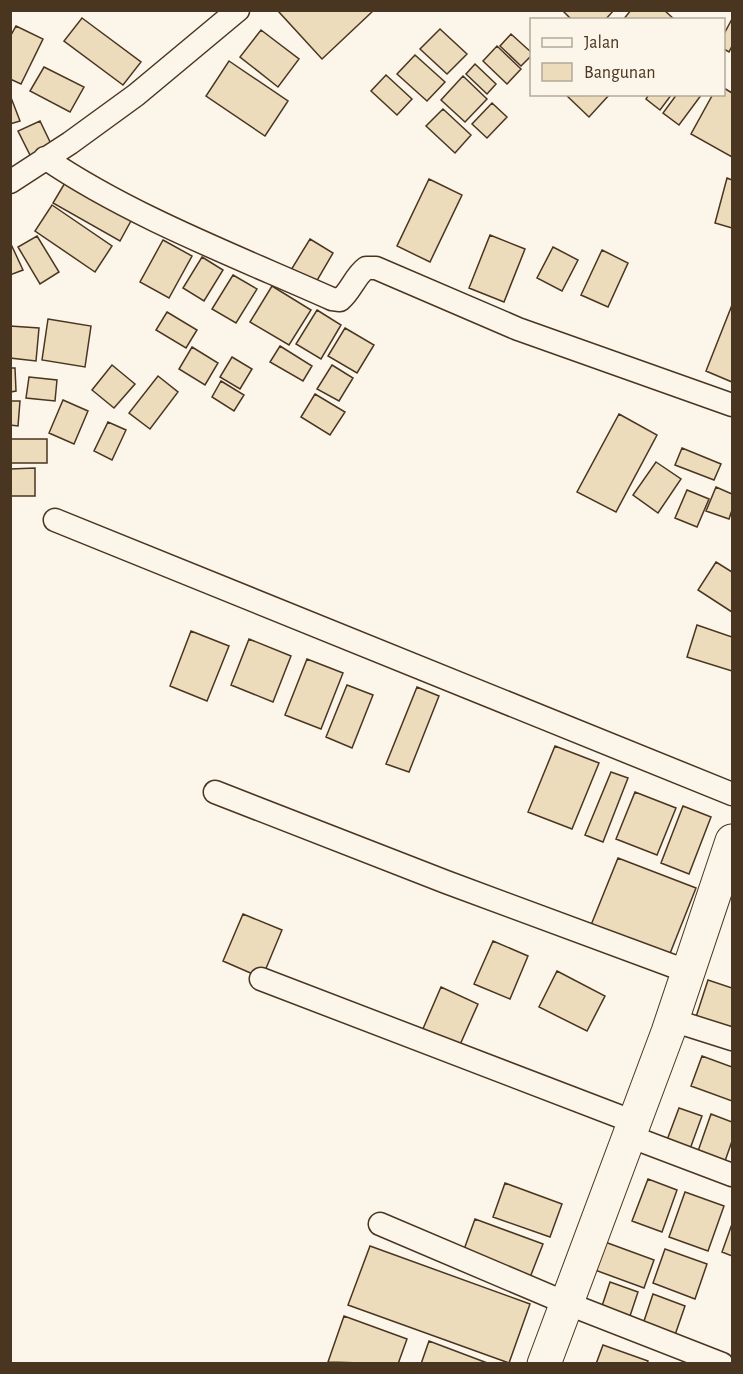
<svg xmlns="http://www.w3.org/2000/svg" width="743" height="1374" viewBox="0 0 743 1374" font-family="'Alegreya Sans',sans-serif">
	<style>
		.building { fill: #ecdcbc; stroke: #4a3520; stroke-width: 1.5 }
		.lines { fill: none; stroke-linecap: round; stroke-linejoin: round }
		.street-casing { stroke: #4a3520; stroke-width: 25 }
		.primary-casing { stroke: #4a3520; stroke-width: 35 }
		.street { stroke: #fbf6e9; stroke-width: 22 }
		.primary { stroke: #fbf6e9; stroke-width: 33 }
	</style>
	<rect width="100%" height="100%" fill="#fbf6e9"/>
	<!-- building -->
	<path class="building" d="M280,10h94l-52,49 -43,-47z
		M562,10h52l-9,10h-33z
		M631,10h33l11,10h-52z
		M82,18l59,44 -18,23 -59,-44z
		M732,19v27l-3,6 -5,-3v-15z
		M16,26l27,13 -22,45 -11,-5v-42z
		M440,29l27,25 -20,20 -27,-25z
		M261,30l38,29 -21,28 -38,-30z
		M511,34l21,19v2l-11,11 -21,-20z
		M497,46l24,23 -14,15 -24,-23z
		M415,55l30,27 -18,19 -30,-27z
		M229,61l59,40 -23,35 -59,-40z
		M475,64l21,20 -9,10 -21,-20z
		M44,67l40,20 -14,25 -40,-21z
		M386,75l26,24 -15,16 -26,-24z
		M463,76l24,23 -22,23 -24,-22z
		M724,88l8,5v64l-41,-23 22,-40h11z
		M565,94h45l-21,23z
		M649,94h23l-12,16 -14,-11z
		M677,94h25l-23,31 -16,-12z
		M10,95l10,26 -10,3z
		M492,103l15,14 -20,21 -15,-14z
		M443,109l28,26 -16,18 -29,-27z
		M40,121l12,25 -21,11 -13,-26z
		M727,178l5,2v48l-17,-5z
		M429,179l33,16 -32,67 -33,-16z
		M66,181l66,38 -12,22 -67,-38z
		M52,205l60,41 -17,26 -60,-41z
		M490,235l35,14 -21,53 -35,-14z
		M37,236l22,36 -19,12 -22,-37z
		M310,239l23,14 -18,31 -24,-14z
		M163,240l29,16 -23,42 -29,-16z
		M10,242l13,28 -13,5z
		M553,247l25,13 -16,31 -25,-13z
		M602,250l26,13 -20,44 -27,-12z
		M202,257l21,13 -19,31 -21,-13z
		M233,275l24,14 -21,34 -24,-14z
		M272,286l39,24 -22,35 -39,-23z
		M732,305v77l-26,-11z
		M317,310l24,15 -20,34 -25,-15z
		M167,312l30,18 -11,18 -30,-18z
		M48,319l43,7 -6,41 -43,-7z
		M10,326l29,2 -3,33 -26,-3z
		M345,328l29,17 -17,28 -29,-17z
		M280,346l32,20 -9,15 -33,-19z
		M192,347l26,16 -13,22 -26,-16z
		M232,357l20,12 -12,20 -20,-12z
		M112,365l23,19 -21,24 -22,-18z
		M332,365l21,13 -14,23 -22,-12z
		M10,368h5l1,23 -6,1z
		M158,376l20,16 -28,37 -21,-16z
		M29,377l28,3 -2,21 -29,-3z
		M221,381l23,14 -10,16 -22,-14z
		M315,394l30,18 -15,23 -29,-18z
		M63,400l25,11 -14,33 -25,-11z
		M10,401h10l-2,25 -8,-1z
		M619,414l38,21 -41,77 -39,-20z
		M108,422l18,8 -14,30 -18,-9z
		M10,439h37v24h-37z
		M682,448l39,16 -7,16 -39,-15z
		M656,462l25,17 -23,34 -25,-18z
		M35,468v28h-25v-27z
		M716,487l16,7v16l-3,9 -23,-8z
		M687,490l22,9 -12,28 -22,-9z
		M716,562l16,10v40l-34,-22z
		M697,625l35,12v34l-45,-14z
		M191,631l38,15 -22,55 -37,-15z
		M249,639l42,17 -18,46 -42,-17z
		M307,659l36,14 -22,56 -36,-14z
		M347,685l26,10 -21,53 -26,-11z
		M417,687l22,9 -30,76 -23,-8z
		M555,746l44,17 -27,66 -44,-17z
		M611,772l17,6 -25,64 -18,-7z
		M635,792l41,16 -19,47 -41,-16z
		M683,806l28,11 -22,57 -28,-11z
		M618,858l78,30 -27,68 -78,-31z
		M243,914l39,16 -20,48 -39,-17z
		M493,941l35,15 -18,43 -36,-15z
		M557,971l48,25 -18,35 -48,-24z
		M708,980l24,8v41l-36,-12z
		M441,987l37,17 -19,43 -37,-16z
		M702,1056l30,11v34l-41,-15z
		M679,1108l23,8 -12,33 -23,-9z
		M711,1114l21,8v19l-8,23 -27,-10z
		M648,1179l29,11 -15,42 -30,-11z
		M505,1183l57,21 -12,33 -57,-20z
		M685,1192l39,14 -16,45 -39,-14z
		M475,1219l68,25 -14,36 -67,-25z
		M732,1224v32l-10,-4z
		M605,1242l49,18 -10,28 -49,-18z
		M370,1246l160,58 -21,59 -161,-58z
		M665,1249l42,15 -12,35 -42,-16z
		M610,1282l28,10 -8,24 -28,-10z
		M653,1294l32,12 -10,29 -32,-11z
		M344,1316l63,23 -9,25 -70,-2z
		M429,1341l61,23h-69z
		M603,1345l45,16 -1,3h-51z"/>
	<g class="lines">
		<!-- street casing -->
		<g class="street-casing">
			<path id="street" d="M45,158c85,58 193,99 287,141l8,1c11,-9 15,-24 26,-32h10l142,61 214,76
				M10,182l60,-39 66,-48 102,-85
				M55,520l677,274
				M215,792l231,90 243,90
				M261,979l373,143
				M672,1020l60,19
				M629,1136l103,39
				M380,1224l186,79 156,61"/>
		</g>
		<!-- primary casing -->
		<g class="primary-casing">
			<path id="primary" d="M544,1364l124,-332 64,-191"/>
		</g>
		<!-- street -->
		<use href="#street" class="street"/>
		<!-- primary -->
		<use href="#primary" class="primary"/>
	</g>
	<!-- border -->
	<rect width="743" height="1374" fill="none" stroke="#4a3520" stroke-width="24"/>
	<!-- legend -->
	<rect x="530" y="18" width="195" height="78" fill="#fbf6e9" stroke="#b4a999" stroke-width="1.5"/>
	<rect x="542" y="38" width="30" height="9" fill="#fbf6e9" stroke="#b4a999" stroke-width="1.5"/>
	<text x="584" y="48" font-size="18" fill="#4a3520">Jalan</text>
	<rect x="542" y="63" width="30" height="18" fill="#ecdcbc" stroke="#b4a999" stroke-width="1.5"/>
	<text x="584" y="78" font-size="18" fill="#4a3520">Bangunan</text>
</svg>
